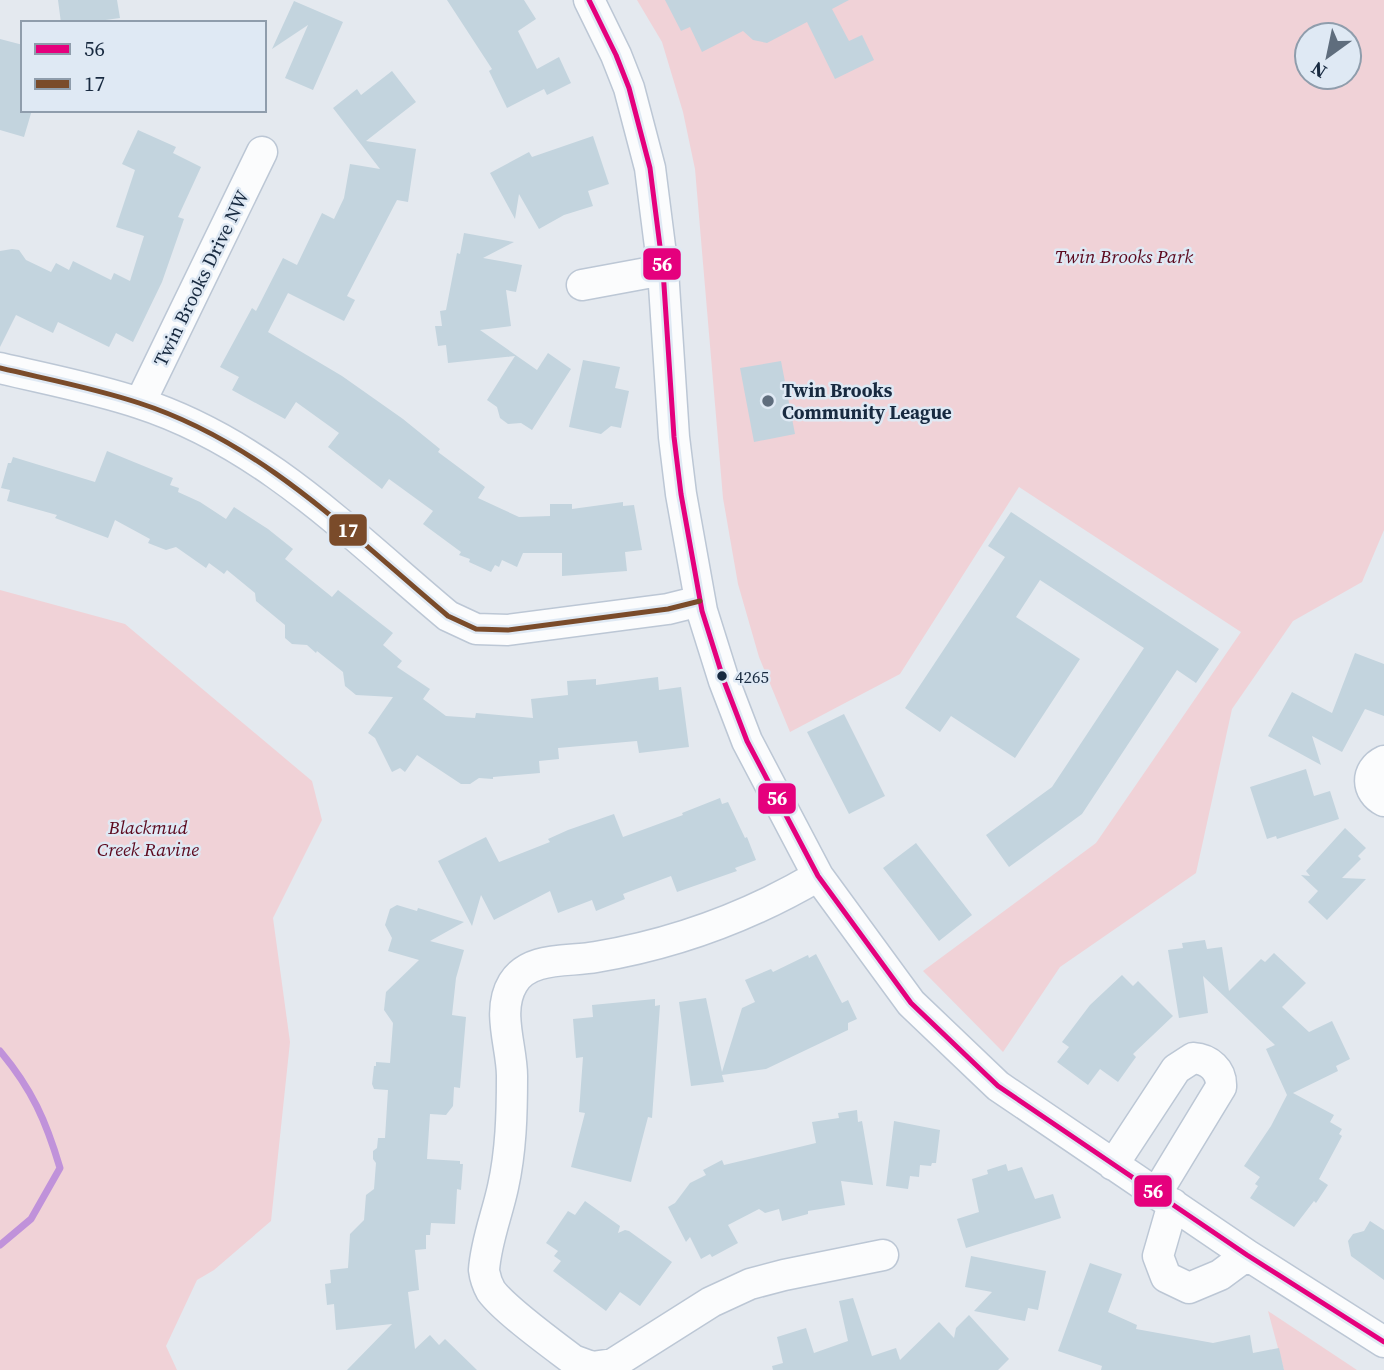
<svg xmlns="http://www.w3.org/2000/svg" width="1384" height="1370" viewBox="0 0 1384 1370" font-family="'Source Serif 4',serif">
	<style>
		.green { fill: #f0d2d7; fill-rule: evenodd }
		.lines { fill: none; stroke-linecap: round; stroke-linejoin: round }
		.stream { stroke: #c092da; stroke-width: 7 }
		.building { fill: #c3d4de }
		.minor-casing { stroke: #bcc7d5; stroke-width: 33 }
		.minor { stroke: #fbfcfd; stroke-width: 30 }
		.bus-1-casing { stroke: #dfe9f4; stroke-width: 10 }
		.bus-2-casing { stroke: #dfe9f4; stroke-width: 10 }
		.bus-1 { stroke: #e5007d; stroke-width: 5 }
		.bus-2 { stroke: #7a4b2a; stroke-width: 5 }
		.poi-dot { fill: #5f6d7d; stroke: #dfe9f4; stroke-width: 2.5 }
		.bus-dot { fill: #182a40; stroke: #dfe9f4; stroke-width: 2.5 }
		.labels { text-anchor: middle; stroke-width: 5; stroke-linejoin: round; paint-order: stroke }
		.bus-label { font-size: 17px; fill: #182a40; stroke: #dfe9f4; text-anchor: start }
		.park-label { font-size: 19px; font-style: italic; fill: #5c091e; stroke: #dfe9f4 }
		.street-label { font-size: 19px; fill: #182a40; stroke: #dfe9f4 }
		.poi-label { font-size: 19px; font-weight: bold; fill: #182a40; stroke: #dfe9f4; text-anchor: start }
		.line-badge { stroke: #dfe9f4; stroke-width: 2.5 }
		.badge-label { font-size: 19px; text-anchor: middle; font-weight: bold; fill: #fff }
	</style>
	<rect width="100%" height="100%" fill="#e4e9ef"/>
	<!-- green -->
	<path class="green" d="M637,0h747v530l-22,52 -69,39 -61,88 -36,164 -136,94 -57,85 -80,-81 173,-128 145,-211 -222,-145 -119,187 -110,58 -31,-75 -21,-73 -15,-86 -28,-329 -12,-57 -21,-70zM1307,35h42v42h-42z
		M0,590l125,34 187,157 10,39 -49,98 17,124 -19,179 -57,49 -17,10 -31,66 11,24h-177z
		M1268,1311l89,59h-73z"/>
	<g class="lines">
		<!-- stream -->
		<path class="stream" d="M0,1051c32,38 46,70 60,117l-29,51 -31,26"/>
	</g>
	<!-- building -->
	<path class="building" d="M58,0h59l3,18 -36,5h-23z
		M447,0h77l12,19 -18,12 19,38 22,-12 12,26 -24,12 -3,-6 -37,19 -18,-37 3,-2z
		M665,0h184l-17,9 17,32 13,-6 12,25 -39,19 -28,-57 -40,21 -14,-3 -10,-9 -41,21 -12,-25 -9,4z
		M294,1l49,21 -30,68 -28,-12 23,-53 -36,24z
		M0,39l23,6v65h9l-8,27 -24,-7z
		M392,71l24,31 -50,39 50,8 -8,53 -11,-2 -50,96 8,4 -11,21 -56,-28 -20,39 74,44 61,43 37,30 -2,3 47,35 -7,11 41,19 31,-1v-12h22v5l51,-7v4l11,-1 8,45 -17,2 2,19 -65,5v-23h-39l-6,14 -15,-7 -3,7 -4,-2 -4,7 -22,-10 1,-3 -11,-4 2,-3 -38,-28 10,-13 -44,-32 -7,10 -54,-42 11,-14 -43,-31 -11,17 -53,-29 7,-13 -19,-10 32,-59 4,3 27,-53 14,7 25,-52 12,6 10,-21 6,-34 30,5 -47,-61 24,-19 4,6z
		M138,130l38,17 -3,6 28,14 -23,50 6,2 -22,63 -29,60 -17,-9 -7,14 -51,-25 -5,11 -37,-18 -16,32v-96l12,-2 7,1 7,10 25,12 5,-9 13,7 4,-9 38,19 3,-7 16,8 14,-45 -28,-9 19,-57 -13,-6z
		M593,136l16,48 -21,7 5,15 -29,9 -25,14 -20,-35 -4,25 -25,-46 39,-21 3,5z
		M464,233l50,9 -31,16 39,7 -6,27 -10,-2 5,36 -31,4 57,40 11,-17 23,16 -39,61 -11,-7 -13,1 -8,-6 -3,-11 -10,-7 28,-44 -67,7 -2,-18 -8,1 -3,-20h7l-2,-15 6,-1 11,-57 3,1z
		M583,360l37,7 -5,21 14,3 -8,37 -10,-2 -10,8 -32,-7z
		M781,361l14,73 -41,8 -14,-74z
		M107,451l66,27 -3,7 9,3 -1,4 22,10 26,17 8,-12 34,22 25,20 -8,10 47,38 6,-7 55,43 -10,12 19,16 -5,6 33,22 -7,10 23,17 29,2 1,-5 57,5 -2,-19 37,-4 -1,-14 29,-2v6l62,-8 1,13 22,-3 8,60 -50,6 -2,-12 -79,7 1,11 -20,2 1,12 -47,4v2l-14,-1 -9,6h-9l-44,-29 -12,17 -5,-4 -8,4 -17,-34 -7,-5 25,-36 -37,-2 -11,-9 -2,-14 -26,-21 -1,2 -9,-8 -15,-1 -7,-6v-13l-29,-24 -1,-8 -28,-23 -3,4 -15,-11 -3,5 -30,-21 -10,3 -18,-7 2,-4 -35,-19 -7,18 -53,-20 2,-3 -50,-14 3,-11 -9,-2 7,-25h3l2,-6 82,25z
		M1011,512l208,137 -23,34 -19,-13 -95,144 -73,53 -23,-32 66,-48 92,-139 -104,-68 -24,37 64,42 -65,99 -64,-42 -11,16 -35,-24 100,-151 -17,-11z
		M1355,653l29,11v52l-19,-7 -23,43 -30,-16 9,29 -53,-29 24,-44 40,21z
		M844,714l41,82 -36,18 -42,-82z
		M1306,769l8,27 16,-5 9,28 -62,20 -1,-3 -9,3 -17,-52z
		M720,798l2,6 6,-2 17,36 2,-1 9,23 -21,8 2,3 -60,21 -6,-16 -48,18 2,5 -29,12 -4,-11 -34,13 -8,-22 -56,29 -13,-25 -9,31 -34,-65 48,-24 13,25 51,-20 -2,-3 20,-9 46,-16 9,23 60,-22 -1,-2z
		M1345,828l21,20 -8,8 3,3 -19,19 24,1 -39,41 -19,-18 10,-11 -17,-16 9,1 -4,-5z
		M916,843l56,72 -33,26 -56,-73z
		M397,905l20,6 1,-3 46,14 -34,19 34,9 -8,28 -4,37 14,2 -6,71 -6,-1 -1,19 -7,9 -16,-1 -3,45 33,2v3h3l-2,26 -4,-1 -2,35 -24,-1 -1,12h-4v14l-11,1 4,40 -11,2 7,57 15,-14 9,10 6,-6 32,31h-130l45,-46 -56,6 -2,-26 -7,1 -2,-21 6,-1 -1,-13 18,-2 2,-34 14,-14 2,-25 8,-6 2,-26 -3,-4v-8l4,-3 1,-10h7l3,-48 -14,-1 -2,-5 2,-18h2v-4l14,1 3,-40 -9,-13 2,-18 33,-32 -31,-9 4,-13 -7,-13 5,-16z
		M1205,940l2,9 15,-2 7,44 32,-32 4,3 9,-9 32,30 -24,24 27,25 23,-11 18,38 -14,7 2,5 -45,22 41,22 -4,7 12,7 -3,5 3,2 -23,43 9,6 -12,18 -2,-2 -20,26 -44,-29 8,-12 -3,-2 5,-7 -16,-11 27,-40 16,-31 -21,-46 9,-4 -72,-69 5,37 -29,5 -11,-68 15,-2 -1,-5z
		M816,954l26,49 6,-3 9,19 -9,4v7l-82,39 -44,6 2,7 -33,4 -12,-84 27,-4 16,74 20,-64 13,-6 -10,-22 26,-11 2,3 35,-17 1,3z
		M1122,975l11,11 5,-5 35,35 -40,38 3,3 -18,25 -18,-13 -12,16 -31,-23 12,-15 -7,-5 28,-37z
		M655,999v7l5,-1 -8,113 -4,-1 -17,65 -60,-15 14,-54 -6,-1 4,-55 -7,1 -3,-39 20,-2 -1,-12z
		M857,1110l1,12 4,-1 11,64 -32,-4 4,24 -37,6v3l-26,7 -3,-12 -14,4 -6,-4 -31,16 10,18 -26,14 -2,-3 -9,5 -11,-22 -4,5 -18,-35 7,-4 15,-20 16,-8 -3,-5 19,-10 2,5 92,-22 -4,-21 27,-4 -1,-5z
		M894,1121l46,9 -4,33h-4l-1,3 -11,-1 -1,12 -9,-1 -2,13 -22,-3z
		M1006,1164l2,7 14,-4 13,32 18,-5 8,24 -95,30 -9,-29 22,-7 -7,-33 16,-5 -1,-4z
		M585,1201l35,25 -2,7 7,-3 4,1 43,31 -32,44 -20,-14 -14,19 -53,-40 8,-10 -7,-5 4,-5 -12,-8 22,-32 7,4z
		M1370,1221l14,9v50l-33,-24 -3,-15 5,-7 11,-3z
		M971,1256l75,15 -8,39 -10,-2 -3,13 -51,-10 18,-19 -27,-5z
		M1090,1263l32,11 -14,38 29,13 -1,4 77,14 37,-8 3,18 26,-5 5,22h-183l1,-4 -44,-15z
		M853,1298l19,58 24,-8 4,12 39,-38 15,16 2,-10 13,-13 40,44 -11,11h-225l-1,-4 11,-3 -6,-26 29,-9 8,25 34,-12 -9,-40z"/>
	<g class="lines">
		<!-- minor casing -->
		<g class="minor-casing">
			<path id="minor" d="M589,0l27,55 13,33 21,80 13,102 11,167 7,57 21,117 22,70 23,60 71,135 93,127 87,83 249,169 137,87
				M582,285l81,-15
				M0,368c46,11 94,20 139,35 124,40 212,132 309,213l28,13 32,1 160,-21 32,-8
				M140,403l122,-251
				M1384,761c-19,9 -18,31 0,40
				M818,876c-68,40 -144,68 -222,81 -27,5 -67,-1 -83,26 -17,28 -1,63 -1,93 0,38 -1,75 -9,111 -6,28 -17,54 -19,83 1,8 3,14 7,21 14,19 61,53 82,69l19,7 21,-3 98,-62 39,-18 34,-9 99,-20
				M1113,1165l63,-96 17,-11c16,1 29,12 28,29l-65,107
				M1173,1204l-15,52 8,21 23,11 31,-13 27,-20"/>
		</g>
		<!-- minor -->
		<use href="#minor" class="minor"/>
		<!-- bus-1 casing -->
		<g class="bus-1-casing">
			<path id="bus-1" d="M589,0l27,55 13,33 21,80 13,102 11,167 7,57 21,117 22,70 23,60 71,135 93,127 87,83 249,169 137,87"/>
		</g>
		<!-- bus-2 casing -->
		<g class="bus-2-casing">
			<path id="bus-2" d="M0,368c46,11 94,20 139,35 124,40 212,132 309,213l28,13 32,1 160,-21 32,-8"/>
		</g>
		<!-- bus-1 -->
		<use href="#bus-1" class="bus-1"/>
		<!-- bus-2 -->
		<use href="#bus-2" class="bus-2"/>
	</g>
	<!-- markers -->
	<circle class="poi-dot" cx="768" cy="401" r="7"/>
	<circle class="bus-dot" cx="722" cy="676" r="6"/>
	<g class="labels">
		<!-- bus labels -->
		<g class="bus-label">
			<text x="735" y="683">4265</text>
		</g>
		<!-- park labels -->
		<g class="park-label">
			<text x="1124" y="263">Twin Brooks Park</text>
			<text x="148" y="834">Blackmud<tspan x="148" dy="22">Creek Ravine</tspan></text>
		</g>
		<!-- street labels -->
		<g class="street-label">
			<text transform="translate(201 278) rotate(-64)" y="7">Twin Brooks Drive NW</text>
		</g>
		<!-- poi labels -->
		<g class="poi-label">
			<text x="782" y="397">Twin Brooks<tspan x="782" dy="22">Community League</tspan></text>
		</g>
	</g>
	<g class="line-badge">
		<rect x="642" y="247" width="40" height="34" rx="7" fill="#e5007d"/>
		<rect x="328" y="513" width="40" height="34" rx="7" fill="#7a4b2a"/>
		<rect x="757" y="782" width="40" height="33" rx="7" fill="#e5007d"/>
		<rect x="1133" y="1174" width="40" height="34" rx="7" fill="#e5007d"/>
	</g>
	<g class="badge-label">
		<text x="662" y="271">56</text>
		<text x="348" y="537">17</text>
		<text x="777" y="805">56</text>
		<text x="1153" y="1198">56</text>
	</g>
	<!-- legend -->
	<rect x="21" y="21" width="245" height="91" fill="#dfe9f4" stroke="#8f9dac" stroke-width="2"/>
	<rect x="35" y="44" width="35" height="10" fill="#e5007d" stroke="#8f9dac" stroke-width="2"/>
	<text x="84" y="56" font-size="21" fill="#182a40">56</text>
	<rect x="35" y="79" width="35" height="10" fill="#7a4b2a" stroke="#8f9dac" stroke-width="2"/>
	<text x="84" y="91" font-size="21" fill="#182a40">17</text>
	<!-- north arrow -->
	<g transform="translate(1328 56) rotate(213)"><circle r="33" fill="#dfe9f4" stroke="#8f9dac" stroke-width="2"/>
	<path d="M0-5L12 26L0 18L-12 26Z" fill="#5f6d7d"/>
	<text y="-10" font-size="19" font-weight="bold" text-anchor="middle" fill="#182a40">N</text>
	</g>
</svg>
